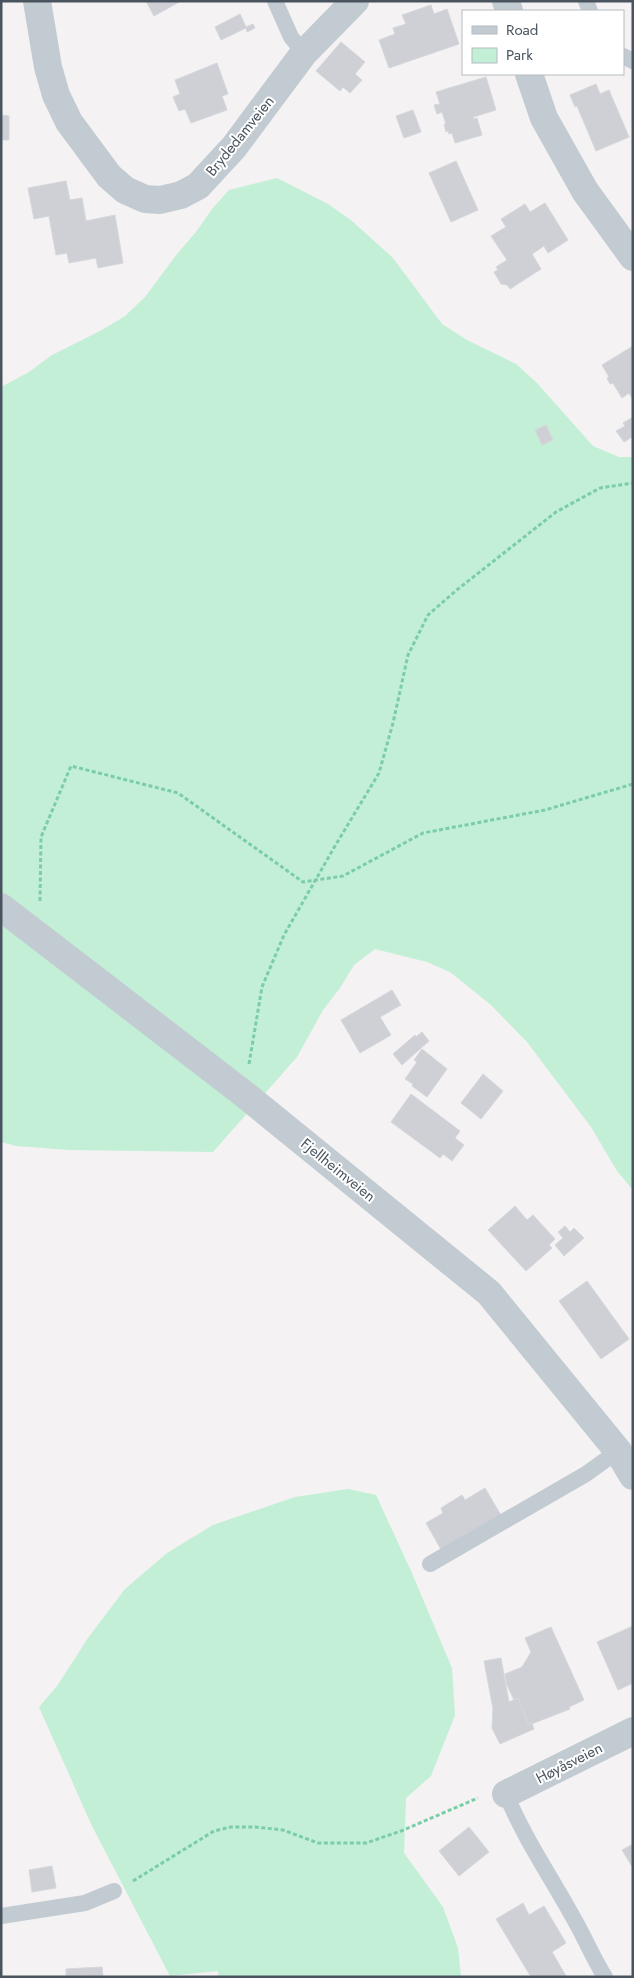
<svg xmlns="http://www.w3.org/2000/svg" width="634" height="1978" viewBox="0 0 634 1978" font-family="Jost,sans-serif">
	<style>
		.green { fill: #c2efd6 }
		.building { fill: #ced0d6; stroke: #d6d7dc }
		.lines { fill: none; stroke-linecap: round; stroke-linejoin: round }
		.path { stroke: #7bcda8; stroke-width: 3; stroke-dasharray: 4 2.5; stroke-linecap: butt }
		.lane { stroke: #c3cbd2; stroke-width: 16 }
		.street { stroke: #c3cbd2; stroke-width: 28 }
		.labels { text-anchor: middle; stroke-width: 4; stroke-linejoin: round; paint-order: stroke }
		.street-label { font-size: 15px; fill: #49545f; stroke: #fff }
	</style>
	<rect width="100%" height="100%" fill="#f4f2f2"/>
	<!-- green -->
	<path class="green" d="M277,178l51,26 24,17 41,37 49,66 25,16 49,24 21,19 56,63 26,11h14v733l-16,-19 -26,-44 -64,-85 -36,-37 -41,-33 -23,-10 -52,-13 -21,16 -14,23 -17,22 -26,47 -84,95 -143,-2 -54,-4 -15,-4v-755l28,-15 23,-17 50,-25 23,-14 20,-19 32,-43 19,-22 16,-23 17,-19z
		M348,1489l28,6 35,76 41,97 3,47 -24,61 -25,22 -2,55 39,54 15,41 3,29h-242l-1,-6 -48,5 -78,-150 -53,-119 18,-21 31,-48 37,-49 42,-36 46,-28 82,-28z"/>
	<!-- building -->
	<path class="building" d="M146,1h35l-27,15z
		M431,5l3,9 13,-5 12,35 -70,24 -10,-28 16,-6 -2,-6 13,-4 -4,-9z
		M240,14l6,13 7,-3 2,4 -8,4 -1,-4 -25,12 -6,-13z
		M341,42l24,20 -10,12 7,6 -12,13 -7,-6 -3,4 -24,-20z
		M217,63l11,31 -6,2 5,14 -36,13 -6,-14 -6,2 -6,-14 7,-3 -5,-14z
		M486,77l10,33 -23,7 1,2 3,-1 5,17 -27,8 -3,-10 -3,1 -1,-3 -2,1 -2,-8h2l-4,-12 -5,2 -3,-9 6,-1 -4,-12z
		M596,84l4,10 9,-4 20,47 -33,14 -19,-45 -2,1 -5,-12z
		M413,110l8,22 -17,6 -8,-22z
		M1,115l8,1v24h-8z
		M456,161l22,49 -27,12 -22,-49z
		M66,181l4,19 12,-2 4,23 29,-6 8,48 -25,5 -2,-10 -27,5 -2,-10 -11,2 -7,-39 -15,3 -6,-31z
		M545,203l23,37 -20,13 -4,-7 -12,8 9,15 -31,20 -3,-4 -6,-1 -7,-12 4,-2 -2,-3 11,-7 -16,-24 15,-9 -5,-8 24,-15 5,8z
		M633,346v54l-4,-7 -7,5 -9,-15 -3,1 -3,-6 2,-1 -7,-12z
		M633,417v21l-1,-1 -8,5 -8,-11 9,-5 -2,-3z
		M546,425l7,15 -11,5 -7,-15z
		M392,990l9,15 -21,12 11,18 -31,18 -19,-33z
		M422,1032l7,9 -27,24 -9,-11 22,-19 1,2z
		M422,1049l25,20 -20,28 -15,-11 1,-2 -8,-5 12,-17 -3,-2z
		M483,1074l20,17 -22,28 -20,-16z
		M411,1094l49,37 -5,7 9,7 -12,16 -9,-7 -3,4 -49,-36z
		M515,1206l12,14 6,-5 22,24 -6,6 3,3 -26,23 -38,-41z
		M565,1226l5,6 4,-4 10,10 -20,18 -9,-11 8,-7 -5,-6z
		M587,1281l42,58 -28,20 -42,-58z
		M485,1488l17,29 -59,36 -17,-30 17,-10 -2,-5 21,-13 3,5z
		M633,1626v57l-15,7 -21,-48z
		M551,1627l33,73 -15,7 1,2 -41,16 -11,-27 -4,2 -7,-15 -2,-11 17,-7 9,-15 -6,-14z
		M501,1658l8,44 9,-4 11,27 3,-2 2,6 -34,15 -8,-16 1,-19 -9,-48z
		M469,1827l20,25 -30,24 -20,-25z
		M633,1844v24l-11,-18z
		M52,1866l4,22 -24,4 -3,-22z
		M523,1903l6,12 15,-9 22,37 -14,9 14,24 -1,1h-34l-35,-58z
		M102,1967l1,10h-37v-8z"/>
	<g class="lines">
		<!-- path -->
		<path class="path" d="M40,901l1,-64 30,-71 107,27 125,89 40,-6 80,-43 122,-23 88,-26
			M249,1064l13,-77 22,-52 51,-89 44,-73 14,-50 15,-68 20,-40 30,-26 98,-77 44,-24 33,-5
			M133,1881l81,-50 17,-4h24l28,3 35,13h48l35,-12 77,-33"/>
		<!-- lane -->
		<path class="lane" d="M275,1l16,36 13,16
			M586,1l4,10
			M623,56l10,5
			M430,1564l156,-90 32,-23
			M506,1794c18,44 45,83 68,125 11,19 19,39 31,58
			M1,1916l84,-13 29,-12"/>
		<!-- street -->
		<path class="street" d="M37,1l11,66 8,28 13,27 40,54 16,14 20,9 15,1 21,-5 17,-9 36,-39 70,-94 51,-52
			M506,1l3,10
			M529,74l15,44 41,73 48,66
			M1,907l243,187 245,199 129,158 15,25
			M506,1794l127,-63"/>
	</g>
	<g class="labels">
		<!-- street labels -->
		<g class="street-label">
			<text transform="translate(240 136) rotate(-51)" y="5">Brydedamveien</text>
			<text transform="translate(338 1170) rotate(39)" y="5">Fjellheimveien</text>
			<text transform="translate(569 1763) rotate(-27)" y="5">Høyåsveien</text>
		</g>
	</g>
	<!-- border -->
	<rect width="634" height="1978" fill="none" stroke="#49545f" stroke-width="5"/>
	<!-- legend -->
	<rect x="462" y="10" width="162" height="65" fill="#ffffff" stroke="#b6bbbf"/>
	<rect x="472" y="26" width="25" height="8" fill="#c3cbd2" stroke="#b6bbbf"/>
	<text x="506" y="35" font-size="15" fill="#49545f">Road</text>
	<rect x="472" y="48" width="25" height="15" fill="#c2efd6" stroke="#b6bbbf"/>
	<text x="506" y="60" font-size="15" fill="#49545f">Park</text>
</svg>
